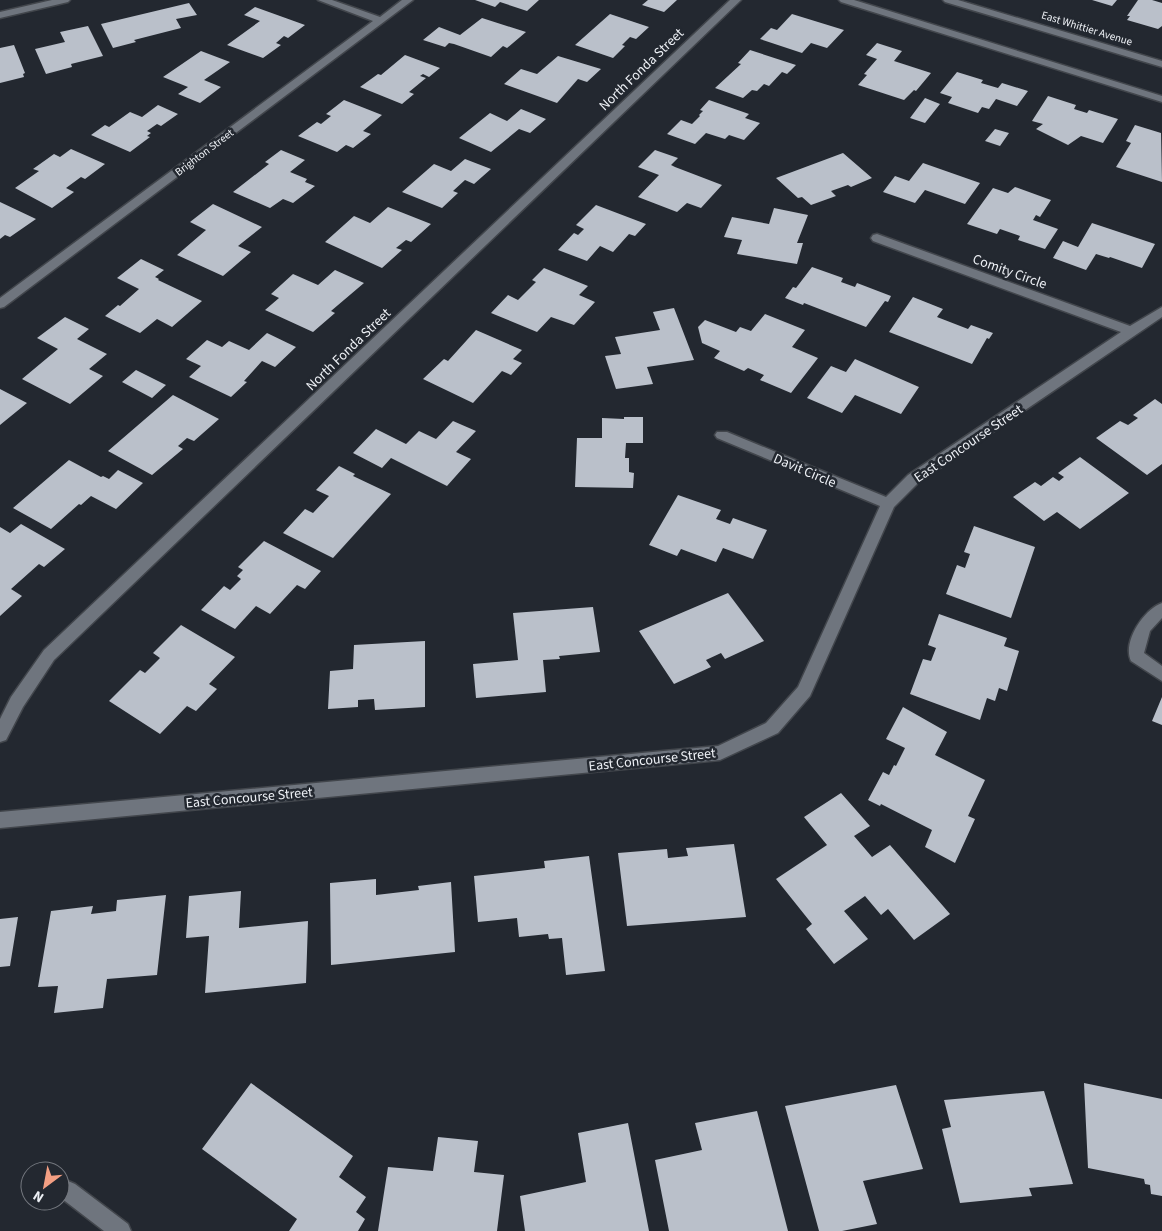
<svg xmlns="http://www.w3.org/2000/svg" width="1162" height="1231" viewBox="0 0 1162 1231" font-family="'Source Sans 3',sans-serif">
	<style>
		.building { fill: #bac0ca }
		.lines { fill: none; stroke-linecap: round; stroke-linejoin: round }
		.minor-casing { stroke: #42464c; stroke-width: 3 }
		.minor { fill: #6f757e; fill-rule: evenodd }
		.labels { text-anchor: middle; stroke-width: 5; stroke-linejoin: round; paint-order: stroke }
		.far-street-label { font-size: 11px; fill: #edf0f5; stroke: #232830 }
		.street-label { font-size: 14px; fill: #edf0f5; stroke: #232830 }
	</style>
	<rect width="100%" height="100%" fill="#232830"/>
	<!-- building -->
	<path class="building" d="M475,0h64l-12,11 -27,-9 -5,5z
		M648,0h29l-13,12 -22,-7z
		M1092,0h25l-5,6z
		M1138,0h14l10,3v23l-4,3 -31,-9 3,-4h-3z
		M189,3l8,12 -21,4 5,9 -47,12 2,2 -23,6 -12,-24z
		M255,7l50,18 -17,13 -4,-2 -8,7 5,2 -18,13 -36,-13 33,-24 -16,-6z
		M610,14l39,13 -13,12 -6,-2 -8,8 3,1 -12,12 -38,-13z
		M792,14l52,16 -17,18 -16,-5 -9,10 -42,-14 11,-11 6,2z
		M482,18l44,14 -19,16 -4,-2 -12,11 -37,-13 -5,-1 -4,4 -22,-7 16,-13 21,8z
		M88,26l15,30 -32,8 1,3 -26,7 -11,-25 30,-7 -5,-10z
		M877,43l25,8 -8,10 37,12 -15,18 -2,-1 -10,10 -46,-15 9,-10 -3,-1 13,-15 -11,-4z
		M14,45l11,28 -2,1 1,3 -24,6v-35z
		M750,50l46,15 -9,9 -5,-2 -13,14 -5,-2 -7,7 -5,-1 -9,8 -28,-10 26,-24 -3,-1z
		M201,51l29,11 -26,18 17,7 -21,16 -22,-9 10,-7 -25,-10z
		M405,55l35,13 -11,9 -6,-3 -3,2 6,2 -17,14 5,2 -12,10 -42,-17 18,-13 3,1z
		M558,56l43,13 -14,13 -9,-3 -21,24 -53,-19 17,-15 16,5z
		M957,72l26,8 -2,3 17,5 4,-5 26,8 -11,15 -21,-7 -7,10 -7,-2 -4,6 -30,-10 4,-6 -12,-4z
		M1048,96l28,9 -2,4 13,4 2,-3 29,9 -15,24 -22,-7 -13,9 -32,-16 7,-5 -11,-3z
		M925,98l15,6 -15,19 -15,-5z
		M344,100l38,15 -19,16 8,3 -18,14 -7,-3 -9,7 -39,-16 19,-14 4,2 10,-8 -5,-2z
		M709,100l40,14 -4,4 15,5 -16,17 -15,-5 -4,4 -19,-6 -11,11 -28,-10 14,-14 11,4 8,-8 -1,-1 4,-4 -3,-1z
		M158,105l20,9 -17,12 -4,-2 -10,7 4,2 -4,3 3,1 -20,15 -39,-17 14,-10 4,2 21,-15 12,5z
		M521,109l25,10 -16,14 -11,-4 -28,23 -32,-14 31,-25 17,8z
		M1135,125l26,8 1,49 -46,-15 15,-24 -5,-2z
		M995,129l14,4 -9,13 -15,-5z
		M71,149l34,15 -20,15 -4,-2 -15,11 8,4 -22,16 -37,-20 24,-17 -6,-2 21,-15 6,3z
		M281,150l24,10 -15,12 17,7 -2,3 10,4 -22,17 -10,-4 -13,9 -37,-16 36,-28 -4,-2z
		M655,150l23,8 -7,7 4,2 47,18 -21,23 -14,-5 -10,9 -39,-15 21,-22 -21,-8z
		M843,153l29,25 -21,9 -3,-2 -17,6 5,5 -25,9 -9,-8 -4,1 -22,-20z
		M465,159l26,10 -17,15 -9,-4 -12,11 5,2 -16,15 -40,-16 32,-28 17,7z
		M923,163l57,20 -15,21 -40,-14 -10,13 -32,-11 12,-16 14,5z
		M1015,187l36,13 -11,17 -4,-2 -3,5 25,9 -13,20 -27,-9 2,-4 -20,-7 -3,5 -30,-10 26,-36 15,5z
		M0,202l36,17 -26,18 -5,-2 -5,4z
		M213,204l49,23 -24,19 13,6 -28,24 -46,-21 29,-25 -16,-8z
		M596,205l50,19 -11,12 -6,-2 -16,18 -13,-6 -13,15 -29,-11 16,-17 4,2 6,-6 -8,-4z
		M388,207l43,17 -20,18 -5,-2 -10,8 6,2 -20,18 -57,-26 29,-26 16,7z
		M774,208l34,7 -11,28h6l-6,21 -60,-10 5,-14 -18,-3 8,-20 37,7z
		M1092,223l63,21 -13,24 -32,-11 -1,1 -13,-4 -10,16 -33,-12 10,-17 15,6z
		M141,259l23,11 -9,7 4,2 -1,1 44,21 -30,26 -15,-8 -17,14 -35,-17 13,-11 2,1 19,-17 -22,-11z
		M812,267l31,11 -2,4 14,5 2,-4 34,13 -3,6 -3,-1 -19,26 -62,-24 -1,2 -18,-7 8,-11 3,1z
		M544,268l44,18 -9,9 16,7 -21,23 -23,-8 -14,15 -46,-19 17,-18 10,5 18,-18 -4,-2z
		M335,270l29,13 -33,28 4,2 -22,19 -48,-22 14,-12 -8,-4 22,-20 25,11z
		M913,297l30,12 -6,8 31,12 3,-4 22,8 -4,6 -2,-1 -15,26 -83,-32z
		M674,308l20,52 -47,7 6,17 -37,5 -11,-33 16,-2 -6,-17 45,-7 -7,-18z
		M765,314l40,16 -13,17 26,11 -27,35 -31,-13 4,-5 -16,-7 -4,3 -30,-13 6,-7 -18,-8 -4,-16 7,-7 31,12 4,-5 11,4z
		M65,317l24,12 -12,10 30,15 -18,15 14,7 -33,28 -48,-25 36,-30 -21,-11z
		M476,330l46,20 -9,9 9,4 -11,12 -9,-4 -29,32 -50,-24 21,-20 4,2z
		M267,333l29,14 -21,20 -13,-6 -18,20 3,1 -16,15 -42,-20 12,-11 -15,-7 21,-19 15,7 7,-6 20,9z
		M855,359l64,28 -18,27 -46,-19 -13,18 -35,-15 24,-32 15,6z
		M136,370l30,15 -14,13 -30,-16z
		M0,389l27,14 -27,22z
		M173,395l46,24 -25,22 -7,-3 -9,8 5,3 -31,26 -44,-24z
		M1155,399l7,5v60l-15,11 -51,-37 24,-17 8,4 10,-7 -5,-3z
		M624,417h19v26h-17l-1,15h4v14l5,1 -1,15 -58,-1 2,-49h25v-20l22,1z
		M453,421l23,10 -20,21 15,7 -24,27 -56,-28 -9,10 -29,-15 23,-24 30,15 13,-13 17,8z
		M1080,457l49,36 -49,36 -23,-17 -13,9 -31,-24 22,-15 6,4 12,-9 6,4 5,-4 -6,-4z
		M69,460l32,17 2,-1 6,3 9,-9 25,13 -27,26 -25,-13 -10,9 -2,-1 -28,25 -38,-21z
		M339,466l16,8 -2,2 38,18 -58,64 -50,-25 22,-24 8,4 16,-17 -13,-6z
		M678,495l43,15 -5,9 14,5 3,-6 34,12 -14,29 -30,-11 -7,14 -35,-13 -4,7 -28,-11z
		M21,524l44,25 -21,18 -5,-3 -28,25 11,7 -22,20v-89l10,6z
		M974,526l61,21 -24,71 -65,-24 11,-29 8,3 5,-14 -6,-2z
		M264,541l57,30 -16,18 -8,-4 -27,29 -14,-8 -21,23 -34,-19 23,-24 6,4 11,-11 -4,-3 6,-6 -5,-3z
		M728,593l36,48 -39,18 -4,-6 -15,7 5,7 -37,17 -35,-53z
		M593,607l7,45 -41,4 1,3 -17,1 3,32 -70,6 -3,-34 45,-4 -5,-47z
		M939,614l68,24 -3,8 15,5 -12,40 -8,-3 -4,13 -8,-3 -7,22 -70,-26 13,-35 8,2 5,-13 -8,-3z
		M181,625l54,32 -26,27 8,5 -21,22 -9,-5 -27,28 -51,-33 31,-31 5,3 15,-15 -7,-5z
		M425,641v66l-50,3 -1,-11 -16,1v7l-30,2 2,-38 23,-2 1,-24z
		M1162,697v28l-10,-4z
		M903,707l44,25 -12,23 50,25 -17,36 7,3 -20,44 -30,-16 7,-17 -51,-26 -1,2 -12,-6 15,-28 6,3 5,-10 2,1 9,-18 -19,-9z
		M841,793l29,33 -16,10 18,21 18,-12 60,69 -36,26 -26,-31 -7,6 -16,-19 -21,15 24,28 -34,25 -28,-35 6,-5 -36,-45 51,-34 -23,-28z
		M734,844l12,73 -119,9 -9,-73 49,-4 1,9 20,-2 -2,-8z
		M589,856l16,115 -39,4 -4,-37 -13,1 -1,-5 -29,3 -2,-19 -39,4 -4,-46 71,-8 -1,-7z
		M376,879v16l43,-5 -1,-4 33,-4 4,70 -124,13 -1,-82z
		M241,891l-2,37 69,-7 -2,62 -101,10 4,-57 -23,2 3,-42z
		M166,895l-9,80 -50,4 -4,29 -49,5 4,-27 -20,1 13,-76 42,-5 -2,8 25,-3 1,-11z
		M18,917l-8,49 -10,1v-48z
		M251,1083l102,73 -14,21 27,20 -10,15 9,7 -7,12h-69l8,-12 -95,-70z
		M1084,1083l78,16v97l-11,-2 -1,-9 -5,-1 -1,-5 -56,-11z
		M896,1085l27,84 -60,12 14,43 -35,7h-23l-34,-125z
		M1044,1091l29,93 -44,4 3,8 -72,7 -18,-74 9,-2 -7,-27z
		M757,1111l31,120h-119l-14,-71 47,-10 -7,-27z
		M628,1123l21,108h-124l-5,-35 66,-14 -8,-49z
		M438,1137l40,4 -4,31 30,3 -7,56h-119l10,-64 45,4z"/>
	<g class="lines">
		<!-- minor casing -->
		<g class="minor-casing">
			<path id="minor" d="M52,0h18l-2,2 -68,16v-6z
				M318,0h14l48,17 22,-17h11l-409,307 -4,1v-10l373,-277z
				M730,0h11l-687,660 -31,47 -17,33 -6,2v-23l11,-22 33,-47z
				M839,0h15l308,96v6l-321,-100z
				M943,0h15l204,61v6l-217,-65z
				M877,234l253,92 32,-19v10l-244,166 -24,24 -84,189 -32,37 -58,27 -720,68v-16l718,-66 48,-23 32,-36 82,-181 -163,-68 -2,-3 2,-3h10l159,65 22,-22 213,-143 -248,-91 -2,-3 2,-3z
				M1162,603v15l-12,13 -6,22 18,13v15l-31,-20c-9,-19 13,-52 31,-58z
				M68,1181l7,3 53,40 3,7h-27l-43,-33 -1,-12z"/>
		</g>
		<!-- minor -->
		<use href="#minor" class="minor"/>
	</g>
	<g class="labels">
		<!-- far-street labels -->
		<g class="far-street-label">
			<text transform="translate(1087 28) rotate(17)" y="4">East Whittier Avenue</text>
			<text transform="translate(204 152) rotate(-37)" y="4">Brighton Street</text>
		</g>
		<!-- street labels -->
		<g class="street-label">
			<text transform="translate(641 69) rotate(-44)" y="5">North Fonda Street</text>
			<text transform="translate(1010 271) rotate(20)" y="5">Comity Circle</text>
			<text transform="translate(348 349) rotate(-44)" y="5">North Fonda Street</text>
			<text transform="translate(968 443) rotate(-34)" y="5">East Concourse Street</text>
			<text transform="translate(805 470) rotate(23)" y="5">Davit Circle</text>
			<text transform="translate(652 759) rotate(-6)" y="5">East Concourse Street</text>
			<text transform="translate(249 797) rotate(-5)" y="5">East Concourse Street</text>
		</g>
	</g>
	<!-- north arrow -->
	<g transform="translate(45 1186) rotate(212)"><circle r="24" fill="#232830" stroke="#74787f"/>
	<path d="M0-4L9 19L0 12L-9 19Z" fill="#f39f83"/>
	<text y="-8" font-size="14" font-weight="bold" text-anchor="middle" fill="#edf0f5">N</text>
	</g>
</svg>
